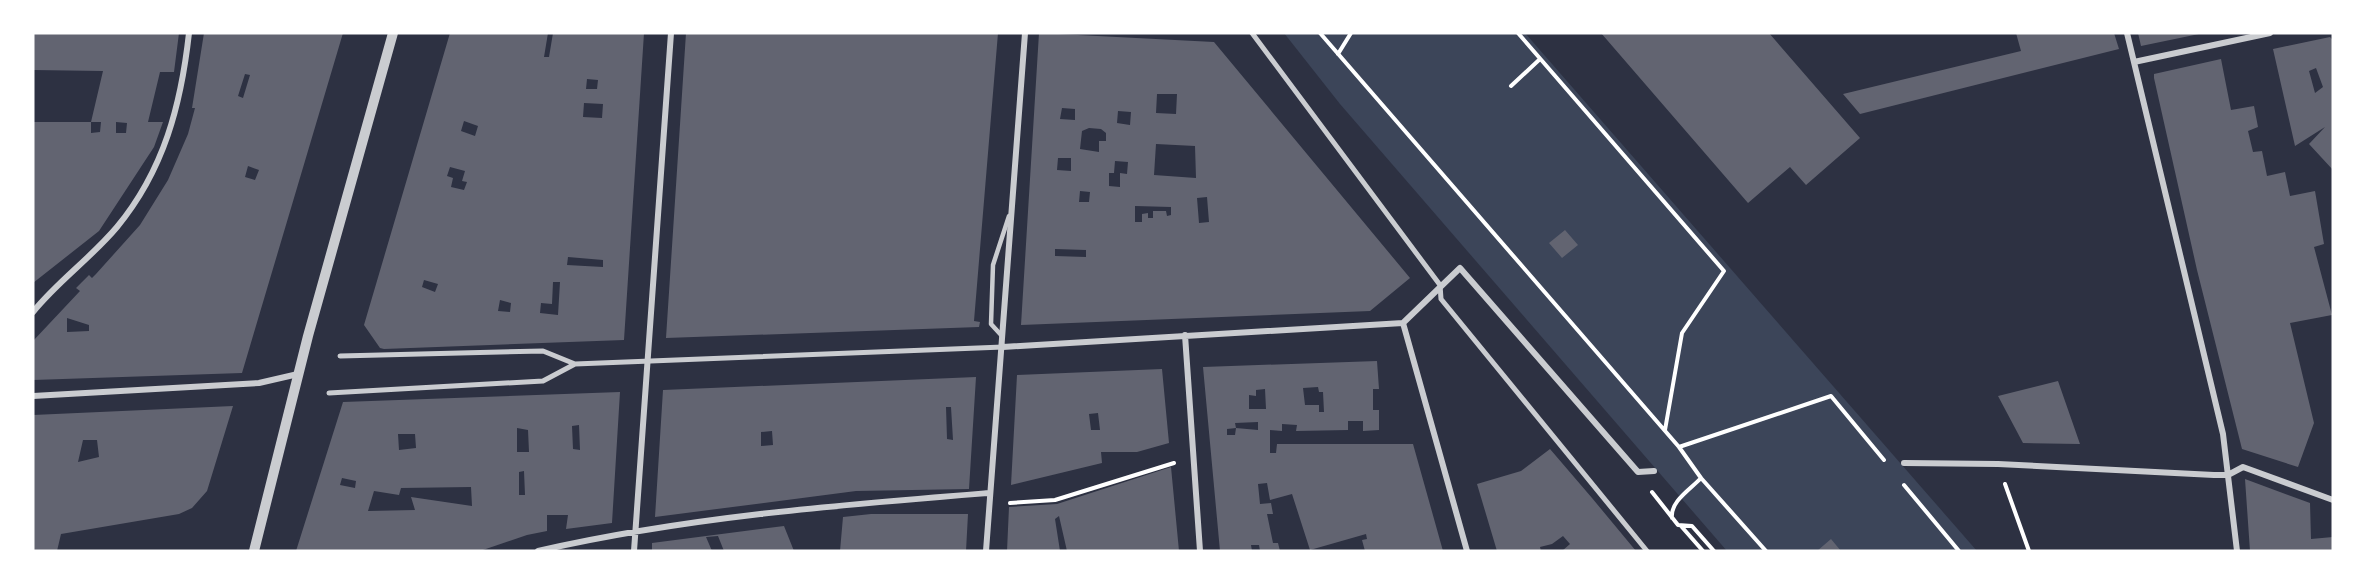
<svg xmlns="http://www.w3.org/2000/svg" width="2366" height="584" viewBox="0 0 2366 584" font-family="'PT Serif',serif">
	<style>
		.green { fill: #3c4559 }
		.building { fill: #626471; fill-rule: evenodd }
		.lines { fill: none; stroke-linecap: round; stroke-linejoin: round }
		.path { stroke: #fff; stroke-width: 4 }
		.service { stroke: #caccd0; stroke-width: 4.5 }
		.pedestrian { stroke: #caccd0; stroke-width: 5 }
		.minor { stroke: #caccd0; stroke-width: 6 }
		.tertiary { stroke: #caccd0; stroke-width: 10 }
	</style>
	<rect width="100%" height="100%" fill="#2d3142"/>
	<!-- green -->
	<path class="green" d="M1284,33h241l452,518h-250l-387,-447z"/>
	<!-- building -->
	<path class="building" d="M33,33h146l-5,39h-14l-12,50h15l-9,25 -55,84 -66,52v-161h58v11l9,-1 1,-10h-10l12,-51 -70,-1zM116,122l11,1 -1,10h-10z
		M204,33h139l-101,340 -209,7v-39l47,-50 -4,-3 13,-13 3,3 4,-4 44,-49 28,-45 20,-46 7,-26h-3zM245,74l5,1 -7,23 -5,-2zM248,166l11,4 -4,10 -10,-3zM67,318l22,7v6l-22,1z
		M450,33h98l-4,24h5l4,-24h91l-20,307 -240,9 -4,-1 -16,-23zM587,79l11,1 -1,9h-11zM584,103l19,1 -1,14 -19,-1zM464,121l14,5 -3,10 -14,-5zM450,167l15,4 -3,10 5,1 -3,8 -13,-3 2,-9 -6,-2zM568,257l35,3v7l-36,-2zM424,280l14,4 -3,8 -13,-5zM553,282h7l-2,33 -18,-2 1,-10 11,1zM500,300l11,3 -1,9 -12,-1z
		M686,33h312l-24,288 6,1 -1,5 -313,11z
		M1039,33l175,9 196,236 -40,33 -349,14zM1157,94h20l-1,20 -20,-1zM1062,108l13,1v11l-15,-1zM1118,111l13,1 -1,13 -13,-2zM1089,128l12,1 5,4v8h-7v11l-19,-3 2,-18zM1156,144l39,2 1,32 -42,-3zM1058,158h13v13l-14,-1zM1115,161l13,1 -1,12 -7,-1v14l-11,-1v-13h5zM1080,191l10,1 -1,10h-10zM1207,197l2,25 -10,1 -2,-25zM1135,206l36,1v8l-4,1 -1,-5h-13v7h-5v-5l-6,1v8h-7zM1055,249l31,1v7l-31,-1z
		M1601,33h168l91,105 -54,47 -16,-18 -42,36z
		M2016,33h98l5,16 -259,65 -17,-20 178,-43z
		M2138,33h60l1,1 -58,12z
		M2330,37l3,3v130l-24,-26 16,-17 -30,19 -22,-97zM2316,68l7,19 -8,6 -6,-22z
		M2221,59l10,51 23,-4 4,21 -10,4 5,21 9,-1 5,25 18,-4 5,24 25,-5 9,53 -10,3 18,68 -42,8 24,100 -16,44 -56,-18 -45,-179 -43,-192v-4z
		M1565,230l13,15 -16,13 -13,-15z
		M1377,361l2,28h-6v21h6v20l-16,1v-10h-15v9l-52,1 1,-6 -15,-1v7l-12,-1v23h6l1,-9h136l30,107h-78l-3,-11 5,-1 -1,-5 -56,16 -18,-56 -22,6 -3,-17 -9,1 2,20 11,-1 2,11h-6l6,29h5l2,8h-20l-1,-6h-8l1,6h-32l-17,-184zM1318,387l1,5h4l1,20h-5v-7h-14l-2,-17zM1265,389l1,20h-17v-14l7,1v-6zM1258,422v8l-22,-2 -1,7h-8v-6l9,-1 -1,-5z
		M1162,369l7,74 -32,9h-36l1,11 -91,22 6,-110zM1098,413l2,17h-9l-2,-16z
		M976,377l-7,112 -113,2 -201,26 8,-127zM946,407h5l2,33 -6,-1zM772,431l1,14 -12,1v-14z
		M2058,381l22,63 -57,-1 -25,-47z
		M620,392l-8,131 -46,6 2,-14h-21v16l-20,4 -47,16h-184l47,-149zM579,425l1,25 -7,-1 -1,-23zM517,428l11,2 1,22h-12zM398,434h17l1,14 -17,2zM524,471l1,24h-6v-23zM342,478l14,3 -1,7 -15,-3zM471,487l1,19 -61,-9 4,13 -47,1 6,-20 25,4 2,-7z
		M233,406l-26,85 -15,17 -13,6 -118,20 -4,17h-24v-136zM83,440h14l2,17 -21,5z
		M1550,449l42,49 44,53h-74l8,-7 -7,-8 -11,8 -12,3 1,4h-44l-20,-67 44,-13z
		M1171,467l8,84h-112l-8,-35 -4,3 5,32h-53l2,-44 48,-3z
		M2245,479l65,24 1,36 22,-2v14h-83z
		M871,514h97l-2,37h-126l3,-34z
		M784,526l10,25h-70l-6,-15 -12,1 6,14h-60v-8z
		M1831,539l10,12h-24z"/>
	<g class="lines">
		<!-- path -->
		<path class="path" d="M1320,33l359,414 152,-51 53,64
			M1518,33l206,238 -42,62 -17,97
			M1338,54l13,-21
			M1511,86l29,-27
			M1701,478l65,73
			M2005,484l24,67
			M1904,485l55,66
			M1652,492l26,33 14,1 22,25
			M1010,503l45,-3 119,-37
			M1672,518c-2,-17 19,-29 29,-40l-22,-31
			M1681,526l22,25"/>
		<!-- service -->
		<path class="service" d="M1002,336l-11,-12 2,-59 16,-49"/>
		<!-- pedestrian -->
		<path class="pedestrian" d="M1252,33l188,252 1,14 206,252
			M340,356l203,-5 32,13
			M329,393l214,-12 32,-17 428,-17"/>
		<!-- minor -->
		<path class="minor" d="M2127,33l96,401 14,117
			M2134,62l136,-29
			M33,312c25,-31 58,-54 84,-85 47,-57 64,-122 72,-194
			M1403,323l64,228
			M1185,335l15,216
			M1003,347l400,-24 57,-55 178,204 16,-1
			M33,396l226,-13 39,-9
			M1904,463l94,1 216,11h14l15,-8 90,33
			M538,551c148,-34 301,-46 451,-58
			M634,551l37,-518
			M986,551l39,-518"/>
		<!-- tertiary -->
		<path class="tertiary" d="M254,551l54,-215 85,-303"/>
	</g>
	<!-- border -->
	<rect width="2366" height="584" fill="none" stroke="#ffffff" stroke-width="69"/>
</svg>
